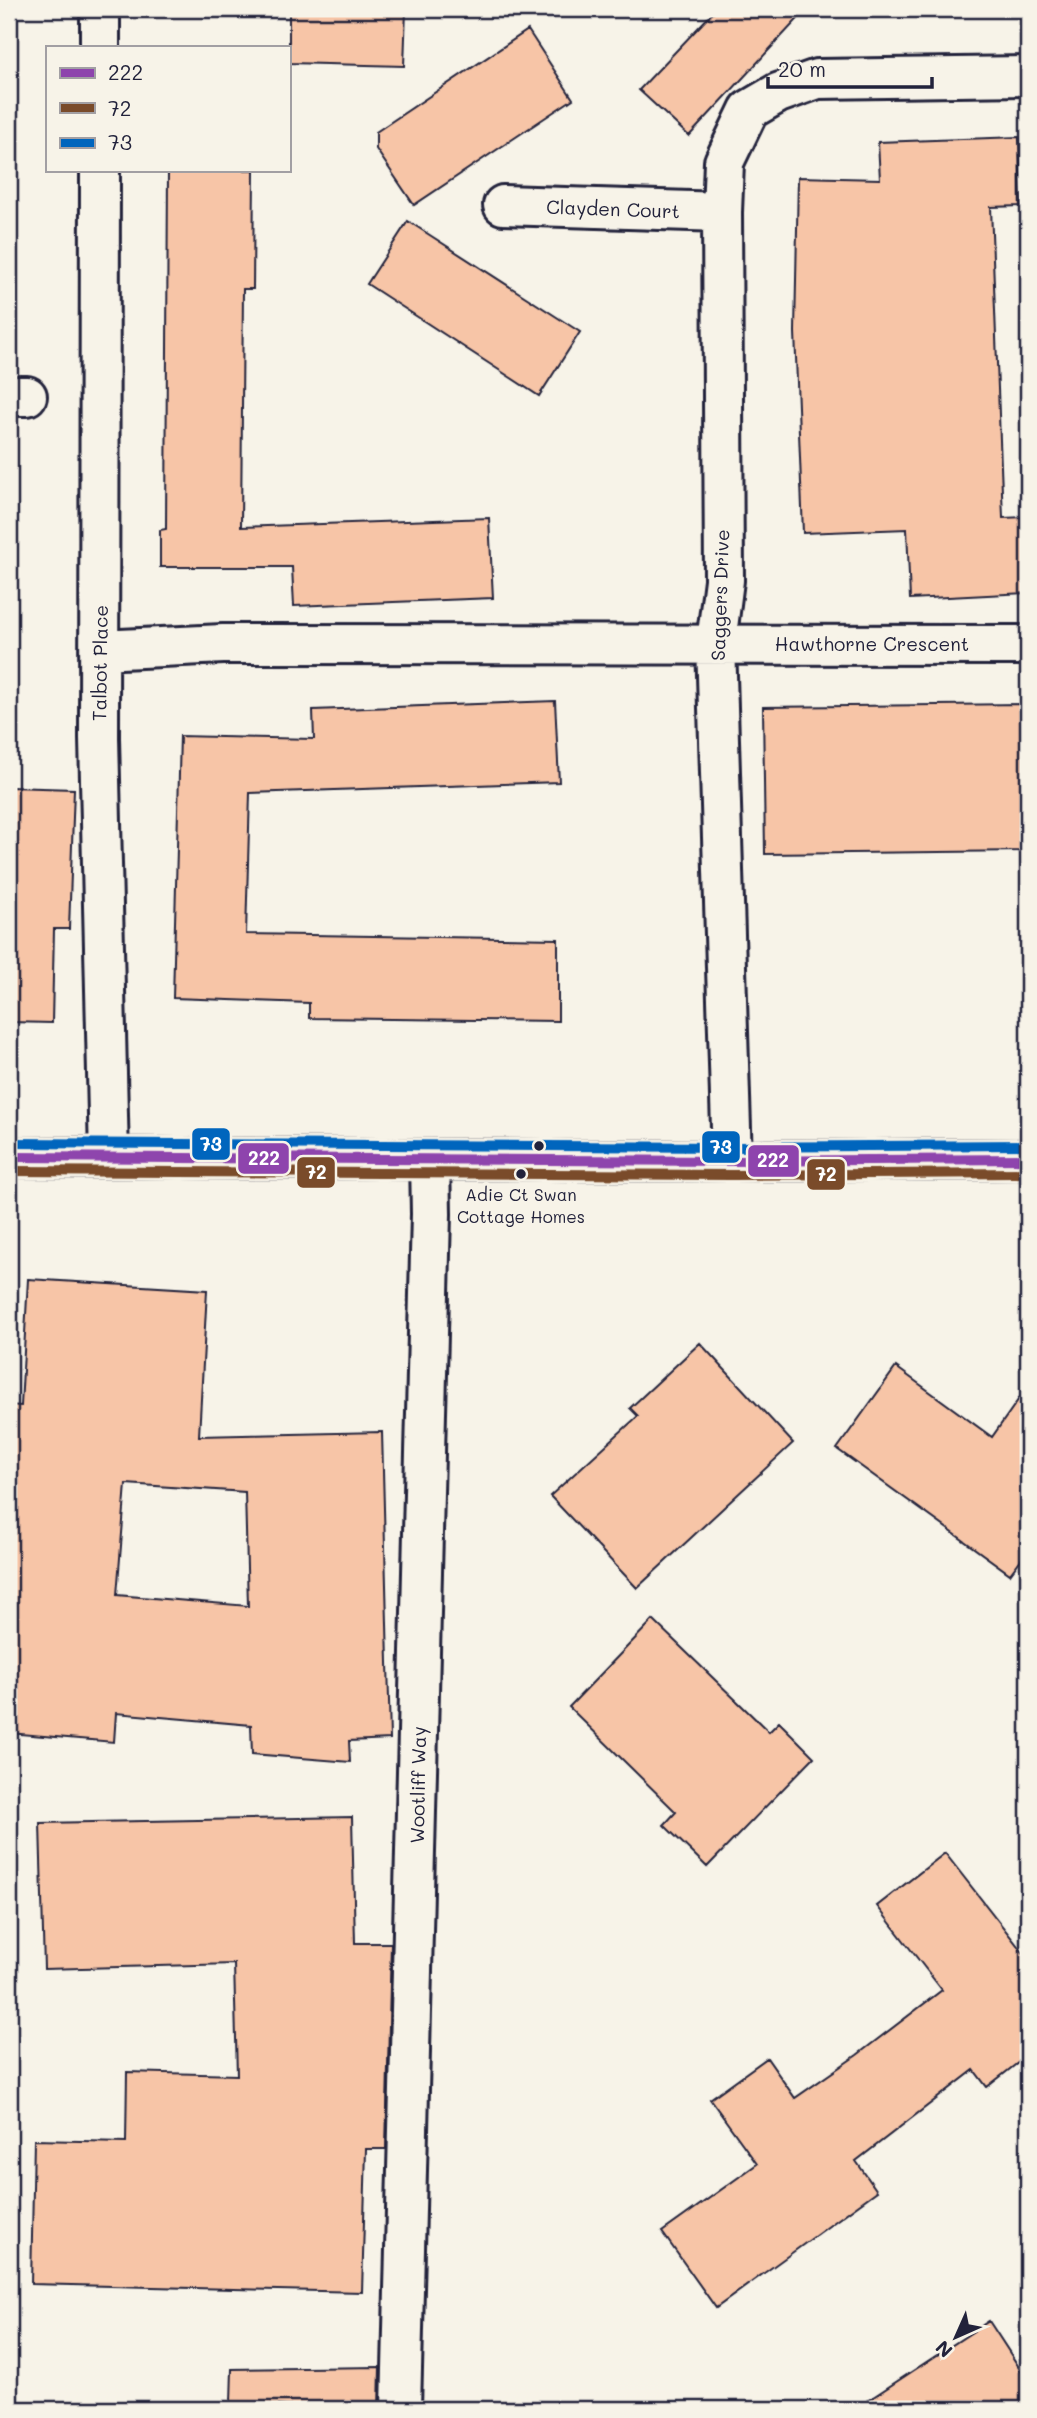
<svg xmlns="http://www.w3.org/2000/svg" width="1037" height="2418" viewBox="0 0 1037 2418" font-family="Mali,sans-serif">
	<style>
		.building { fill: #f7c5a7; stroke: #22223b; stroke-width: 2; fill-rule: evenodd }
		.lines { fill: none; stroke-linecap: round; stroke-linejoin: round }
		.street-casing { stroke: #22223b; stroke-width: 44 }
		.street { stroke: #f7f3e8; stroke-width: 38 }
		.bus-1-casing { stroke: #f7f3e8; stroke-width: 16 }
		.bus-2-casing { stroke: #f7f3e8; stroke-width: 16 }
		.bus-3-casing { stroke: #f7f3e8; stroke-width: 16 }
		.bus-1 { stroke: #8e44ad; stroke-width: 10 }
		.bus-2 { stroke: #7a4b2a; stroke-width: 10 }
		.bus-3 { stroke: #0065bd; stroke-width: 10 }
		.bus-dot { fill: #22223b; stroke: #f7f3e8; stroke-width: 2.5 }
		.labels { text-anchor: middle; stroke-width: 7; stroke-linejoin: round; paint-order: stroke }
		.bus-label { font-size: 17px; fill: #22223b; stroke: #f7f3e8 }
		.street-label { font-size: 19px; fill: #22223b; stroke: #f7f3e8 }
		.line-badge { stroke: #f7f3e8; stroke-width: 2.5 }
		.badge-label { font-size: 19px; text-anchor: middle; font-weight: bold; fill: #fff }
	</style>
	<rect width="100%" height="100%" fill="#f7f3e8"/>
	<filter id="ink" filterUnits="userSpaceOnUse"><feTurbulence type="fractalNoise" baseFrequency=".0143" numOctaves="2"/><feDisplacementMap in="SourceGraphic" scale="14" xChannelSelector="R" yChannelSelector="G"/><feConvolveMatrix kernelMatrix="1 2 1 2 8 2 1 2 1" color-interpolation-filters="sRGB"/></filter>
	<g filter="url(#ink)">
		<!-- building -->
		<path class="building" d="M289,9h117l-2,57 -115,-3z
			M716,9h91l-118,127 -50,-46z
			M528,30l45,69 -159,106 -38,-56v-17z
			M1019,137l2,69 -30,1 12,311 25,-1v76l-118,6 -3,-70 -104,4 -8,-201 3,-155 82,2 -2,-37z
			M168,170h86l-1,119h-10l-2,238 248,-9 4,80 -199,8 -2,-39h-132v-37l6,-1z
			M408,221l172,111 -41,64 -172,-112z
			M555,701l4,81 -309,11 -4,141 312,5v82l-249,-3v-15l-136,-5 7,-262 134,3 -1,-29z
			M1023,704l3,147 -261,3 -2,-147z
			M9,787l65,2 -5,140h-15l-2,94 -43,-1z
			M28,1279l179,11 -8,146 183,-4 8,307 -41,2 1,21 -98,-8 -1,-29 -135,-12 -2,29 -105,-9v-328l12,1zM126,1484l119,8 3,114 -131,-11z
			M700,1343l93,100 -156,145 -87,-92 88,-80 -8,-8z
			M896,1367l96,70 36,-51v164l-18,24 -173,-125z
			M653,1620l116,112 10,-10 35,35 -107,110 -43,-42 12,-13 -107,-105z
			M352,1817l3,126h36l-5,206h-20l-4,143 -331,-8 3,-144 92,2 1,-70 110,3 -3,-111 -190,5 -4,-146z
			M945,1853l83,106v96l-41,32 -13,-17 -118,91 21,30 -161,117 -54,-76 95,-68 -47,-65 57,-41 28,40 62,-43 85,-65 -65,-84z
			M989,2321l39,60v28h-173z
			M380,2367l-1,42h-39l-109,-6 1,-34z"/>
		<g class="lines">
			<!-- street casing -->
			<g class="street-casing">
				<path id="street" d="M100,9v38
					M100,170l-1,568 10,419
					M503,205l219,7
					M9,396h18
					M100,650l123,-6 805,1
					M9,1157l723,4 296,-2
					M732,1161l-16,-518 8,-63 -2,-368 2,-50 25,-52 29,-17 39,-14 211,-3
					M401,2409l30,-1195 -1,-54"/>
			</g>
			<!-- street -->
			<use href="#street" class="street"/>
			<!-- bus-1 casing -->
			<g class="bus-1-casing">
				<path id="bus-1" d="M9,1157l723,4 296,-2"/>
			</g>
			<!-- bus-2 casing -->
			<g class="bus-2-casing">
				<path id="bus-2" d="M9,1171l723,4 296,-2"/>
			</g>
			<!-- bus-3 casing -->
			<g class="bus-3-casing">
				<path id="bus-3" d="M9,1143l723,4 296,-2"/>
			</g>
			<!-- bus-1 -->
			<use href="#bus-1" class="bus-1"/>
			<!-- bus-2 -->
			<use href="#bus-2" class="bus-2"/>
			<!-- bus-3 -->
			<use href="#bus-3" class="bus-3"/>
		</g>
	</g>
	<!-- markers -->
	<g class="bus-dot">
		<circle cx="539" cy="1146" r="6"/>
		<circle cx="521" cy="1174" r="6"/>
	</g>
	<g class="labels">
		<!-- bus labels -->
		<g class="bus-label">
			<text x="521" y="1201">Adie Ct Swan<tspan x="521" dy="22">Cottage Homes</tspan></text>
		</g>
		<!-- street labels -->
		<g class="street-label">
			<text transform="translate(613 209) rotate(2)" y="7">Clayden Court</text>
			<text transform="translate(720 595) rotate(-88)" y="7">Saggers Drive</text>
			<text x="872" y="651">Hawthorne Crescent</text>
			<text transform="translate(100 663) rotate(-89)" y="7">Talbot Place</text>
			<text transform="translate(418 1785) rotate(-89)" y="7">Wootliff Way</text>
		</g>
	</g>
	<g class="line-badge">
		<rect x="191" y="1127" width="40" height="34" rx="7" fill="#0065bd"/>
		<rect x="701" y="1130" width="40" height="34" rx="7" fill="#0065bd"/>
		<rect x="237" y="1142" width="53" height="33" rx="7" fill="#8e44ad"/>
		<rect x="747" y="1144" width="53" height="34" rx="7" fill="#8e44ad"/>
		<rect x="296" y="1156" width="40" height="33" rx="7" fill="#7a4b2a"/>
		<rect x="806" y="1158" width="40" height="33" rx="7" fill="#7a4b2a"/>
	</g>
	<g class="badge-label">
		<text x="211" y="1151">73</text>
		<text x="721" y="1154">73</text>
		<text x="264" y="1165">222</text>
		<text x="773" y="1167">222</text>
		<text x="316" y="1179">72</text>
		<text x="826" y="1181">72</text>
	</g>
	<!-- margin -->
	<rect width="1037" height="2418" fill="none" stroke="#f7f3e8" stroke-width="35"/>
	<rect x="18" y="18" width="1002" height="2383" fill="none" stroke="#22223b" stroke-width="2.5" filter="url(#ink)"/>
	<!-- legend -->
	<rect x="46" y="46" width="245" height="126" fill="#f7f3e8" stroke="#a29fa3" stroke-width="2"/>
	<rect x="60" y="68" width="35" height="10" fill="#8e44ad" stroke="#a29fa3" stroke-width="2"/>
	<text x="108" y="80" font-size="21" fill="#22223b">222</text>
	<rect x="60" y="103" width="35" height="10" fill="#7a4b2a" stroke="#a29fa3" stroke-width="2"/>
	<text x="108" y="116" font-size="21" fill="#22223b">72</text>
	<rect x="60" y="138" width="35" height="10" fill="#0065bd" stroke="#a29fa3" stroke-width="2"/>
	<text x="108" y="150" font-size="21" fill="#22223b">73</text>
	<!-- north arrow -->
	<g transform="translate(956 2337) rotate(225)" stroke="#f7f3e8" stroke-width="5" paint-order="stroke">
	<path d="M0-5L12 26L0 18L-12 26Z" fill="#22223b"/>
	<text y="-10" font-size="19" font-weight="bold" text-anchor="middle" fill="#22223b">N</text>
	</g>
	<!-- scale -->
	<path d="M768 77v10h164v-10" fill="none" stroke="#22223b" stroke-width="3.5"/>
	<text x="778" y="77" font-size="21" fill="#22223b" stroke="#f7f3e8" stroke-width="5" paint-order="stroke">20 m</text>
</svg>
